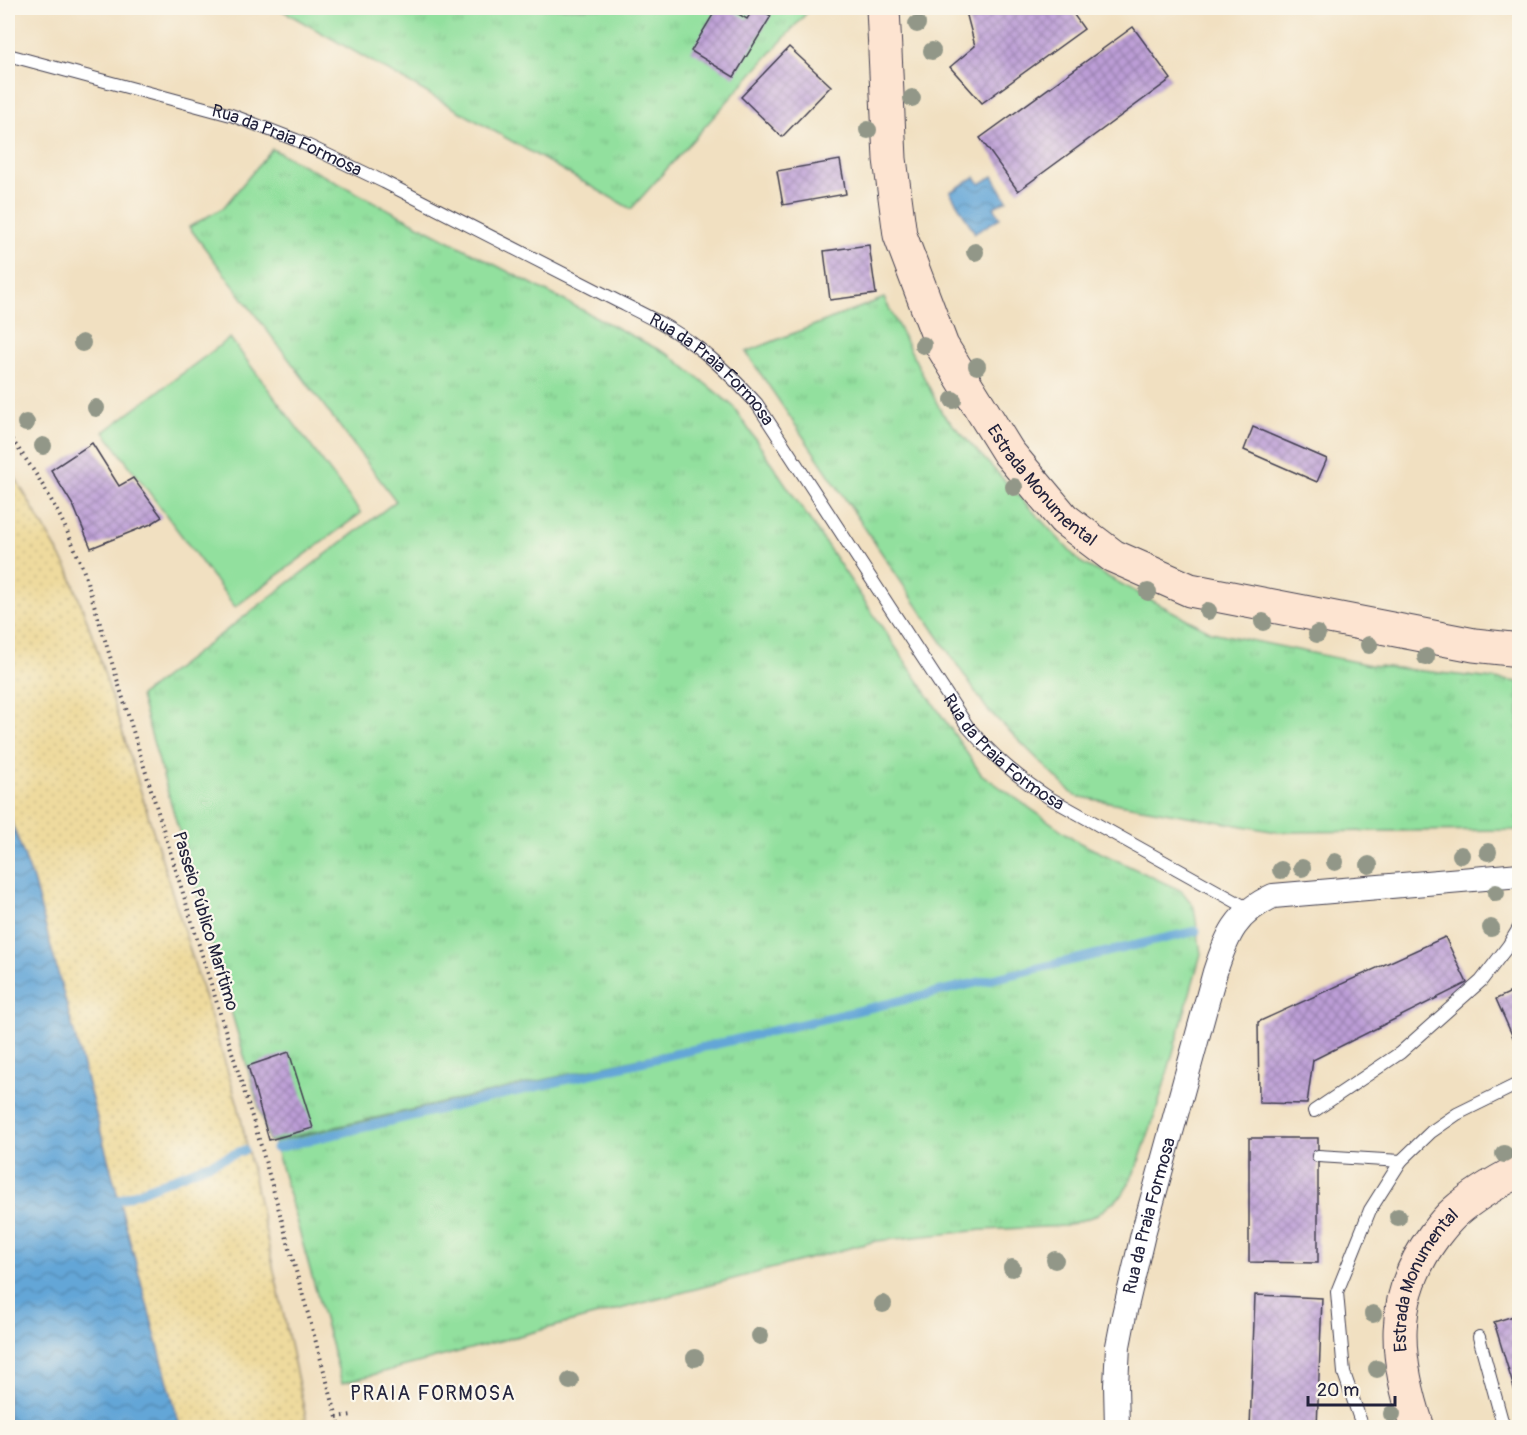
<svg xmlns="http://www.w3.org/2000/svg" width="1527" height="1435" viewBox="0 0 1527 1435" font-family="Pangolin,sans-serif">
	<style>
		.grass { fill: url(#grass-tufts); stroke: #5a816c; stroke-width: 1.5 }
		.sand { fill: url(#sand-dots); stroke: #887e6c; stroke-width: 1.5 }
		.pitch { fill: #92e09e; stroke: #5a816c; stroke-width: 1.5 }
		.water { fill: url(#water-waves); stroke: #426489; stroke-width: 1.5 }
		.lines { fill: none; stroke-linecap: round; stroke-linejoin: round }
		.stream { stroke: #63a6d7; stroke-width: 9 }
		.building { fill: url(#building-cross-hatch) }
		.lane-casing { stroke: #413e4f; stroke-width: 14 }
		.street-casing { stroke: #413e4f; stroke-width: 26 }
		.secondary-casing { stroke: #413e4f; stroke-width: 35 }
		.path { stroke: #413e4f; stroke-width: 4; stroke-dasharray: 1.5 4.5; stroke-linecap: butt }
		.lane { stroke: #fff; stroke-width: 12 }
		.street { stroke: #fff; stroke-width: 24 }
		.secondary { stroke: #fde4d1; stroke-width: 33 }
		.tree { fill: #929788 }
		.labels { text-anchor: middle; stroke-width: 4.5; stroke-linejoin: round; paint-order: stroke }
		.street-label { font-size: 18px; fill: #22223b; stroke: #fbf7ec }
		.neighbourhood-label { font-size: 20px; letter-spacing: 1.5px; fill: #22223b; stroke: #fbf7ec }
	</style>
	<defs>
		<pattern id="grass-tufts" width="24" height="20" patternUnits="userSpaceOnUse" patternTransform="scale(1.5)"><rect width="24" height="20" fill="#92e09e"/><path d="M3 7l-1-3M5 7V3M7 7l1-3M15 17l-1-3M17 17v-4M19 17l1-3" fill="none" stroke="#7ec089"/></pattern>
		<pattern id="sand-dots" width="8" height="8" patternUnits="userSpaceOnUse" patternTransform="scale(1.5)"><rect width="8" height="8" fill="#eeda9e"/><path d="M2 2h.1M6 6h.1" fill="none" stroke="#ccbb89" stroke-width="1.8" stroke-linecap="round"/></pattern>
		<pattern id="water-waves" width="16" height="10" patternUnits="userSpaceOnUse" patternTransform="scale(1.5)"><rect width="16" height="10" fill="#63a6d7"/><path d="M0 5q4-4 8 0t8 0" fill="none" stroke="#5187b0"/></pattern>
		<pattern id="building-cross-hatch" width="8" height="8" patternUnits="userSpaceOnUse" patternTransform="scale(1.5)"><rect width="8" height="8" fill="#bc9dd6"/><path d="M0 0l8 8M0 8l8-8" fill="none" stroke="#9880af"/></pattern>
	</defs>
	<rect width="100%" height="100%" fill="#fbf7ec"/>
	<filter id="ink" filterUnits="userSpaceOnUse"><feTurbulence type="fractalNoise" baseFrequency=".0167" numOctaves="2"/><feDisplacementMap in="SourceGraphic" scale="12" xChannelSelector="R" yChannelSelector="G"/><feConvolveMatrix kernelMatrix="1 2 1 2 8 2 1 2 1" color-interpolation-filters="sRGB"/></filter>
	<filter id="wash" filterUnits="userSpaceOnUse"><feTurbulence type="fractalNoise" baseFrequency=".008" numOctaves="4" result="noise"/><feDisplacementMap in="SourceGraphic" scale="24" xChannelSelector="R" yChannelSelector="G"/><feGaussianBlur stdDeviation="1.35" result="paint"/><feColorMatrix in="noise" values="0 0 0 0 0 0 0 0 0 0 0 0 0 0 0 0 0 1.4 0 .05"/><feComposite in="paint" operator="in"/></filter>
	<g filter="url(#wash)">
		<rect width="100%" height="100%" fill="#f1e0c1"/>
		<!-- grass -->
		<path class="grass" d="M278,8h533l-180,201z
			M272,149l399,207 62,50 248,368 99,69 102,48 12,16 7,47 -44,155 -20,58 -14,27 -26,21 -32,11 -83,4 -106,11 -534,142 -68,-241 530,-121 -535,121 -129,-446 256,-195 -207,-274 34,-19z
			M884,298l58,115 138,149 131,70 159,33 149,17v148l-242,2 -202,-36 -88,-87 -241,-357z"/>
		<!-- sand -->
		<path class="sand" d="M8,465l61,106 25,69 144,465 70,322h-128l-147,-547 -25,-67z"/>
		<!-- pitch -->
		<path class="pitch" d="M230,338l131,175 -126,94 -131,-175z"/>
		<!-- water -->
		<path class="water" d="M993,176l14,24 -13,7 6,11 -25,15 -25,-41 25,-15 5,7z
			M8,813l25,67 147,547h-172z"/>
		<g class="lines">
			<!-- stream -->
			<path class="stream" d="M276,1148l920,-217
				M119,1200l125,-50"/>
		</g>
		<g id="blocks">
			<!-- building -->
			<path class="building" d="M717,8h11l19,11 7,-11h4l13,8 -37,61 -43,-26z
				M965,8h104l15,21 -102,74 -32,-36 25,-21z
				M1133,27l38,52 -153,112 -38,-53z
				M789,47l42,39 -49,51 -41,-40z
				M840,160l6,34 -63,11 -6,-34z
				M869,245l7,49 -46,6 -6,-49z
				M1253,427l74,32 -10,23 -73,-32z
				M92,443l27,43 14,-8 29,39 -11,7 -60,24 -17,-41 -23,-37z
				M1445,937l22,46 -154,77 -6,44 -48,-1 -1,-81z
				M1520,988v65l-24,-54z
				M289,1052l24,76 -44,12 -21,-74z
				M1249,1138h69v125l-69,-1z
				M1255,1295l67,3 -5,130h-67z
				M1520,1314v91h-1l-25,-83z"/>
		</g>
	</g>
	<g filter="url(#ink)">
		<use href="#blocks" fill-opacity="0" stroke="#413e4f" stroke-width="1.5"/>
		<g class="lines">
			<!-- lane casing -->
			<g class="lane-casing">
				<g id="lane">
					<path id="s1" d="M8,55l223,60 65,25 88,42 237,121c26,13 53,26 76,44 23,17 42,37 60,57l211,323c25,29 48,49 80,70l201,112"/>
					<path d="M1314,1111l86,-58 81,-72 27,-35 12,-20"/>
					<path d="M1318,1156l83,5"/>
					<path d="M1479,1337l25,91"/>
					<path d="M1363,1428l-19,-55 -7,-81 33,-82 31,-49 30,-29 26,-18 63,-31"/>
				</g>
			</g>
			<!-- street casing -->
			<g class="street-casing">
				<g id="street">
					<path id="s2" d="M1117,1428l-1,-43 2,-39 6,-31 19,-81 72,-262c12,-37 21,-59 58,-76l247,-21"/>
				</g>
			</g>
			<!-- secondary casing -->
			<g class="secondary-casing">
				<g id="secondary">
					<path id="s3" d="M883,8l7,151 10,76 42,111 66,106 56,67 49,37 77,34 284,55 46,5"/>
					<path id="s4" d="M1418,1428c-23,-69 -30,-130 16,-192 6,-8 13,-17 21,-24 19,-17 42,-30 65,-42"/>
				</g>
			</g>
			<!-- path -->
			<path class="path" d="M8,435c33,42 57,86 76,137l177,574 79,282
				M337,1417l16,-2
				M331,1428l8,-3"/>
			<!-- lane -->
			<use href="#lane" class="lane"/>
			<!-- street -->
			<use href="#street" class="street"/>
			<!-- secondary -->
			<use href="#secondary" class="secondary"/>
		</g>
		<!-- trees -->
		<g class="tree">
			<circle cx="917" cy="24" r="9"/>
			<circle cx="932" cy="51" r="9"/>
			<circle cx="912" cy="98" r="9"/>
			<circle cx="868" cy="130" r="9"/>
			<circle cx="975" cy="252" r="9"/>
			<circle cx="82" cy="343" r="9"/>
			<circle cx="923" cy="345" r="9"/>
			<circle cx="977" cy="366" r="9"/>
			<circle cx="953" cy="400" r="9"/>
			<circle cx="96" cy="408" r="9"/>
			<circle cx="26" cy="423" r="9"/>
			<circle cx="43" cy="446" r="9"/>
			<circle cx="1014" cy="487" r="9"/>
			<circle cx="1148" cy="592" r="9"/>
			<circle cx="1208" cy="611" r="9"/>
			<circle cx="1263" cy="622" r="9"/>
			<circle cx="1317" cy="634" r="9"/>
			<circle cx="1369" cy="645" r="9"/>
			<circle cx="1426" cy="657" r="9"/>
			<circle cx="1488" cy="852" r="9"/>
			<circle cx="1461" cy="855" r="9"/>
			<circle cx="1335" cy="862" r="9"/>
			<circle cx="1369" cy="865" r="9"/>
			<circle cx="1302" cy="868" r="9"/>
			<circle cx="1281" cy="870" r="9"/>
			<circle cx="1496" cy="893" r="9"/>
			<circle cx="1491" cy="928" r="9"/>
			<circle cx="1504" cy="1154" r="9"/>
			<circle cx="1398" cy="1217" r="9"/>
			<circle cx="1055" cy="1260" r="9"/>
			<circle cx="1012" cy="1268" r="9"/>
			<circle cx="883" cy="1304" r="9"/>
			<circle cx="1373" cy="1314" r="9"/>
			<circle cx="760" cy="1336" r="9"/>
			<circle cx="695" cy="1358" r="9"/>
			<circle cx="1377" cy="1369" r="9"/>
			<circle cx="570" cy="1381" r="9"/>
			<circle cx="1392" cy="1414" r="9"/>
		</g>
	</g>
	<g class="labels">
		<!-- street labels -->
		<g class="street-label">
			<text dy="6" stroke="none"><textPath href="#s1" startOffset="292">Rua da Praia Formosa</textPath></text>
			<text dy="6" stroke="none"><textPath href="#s1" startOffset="778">Rua da Praia Formosa</textPath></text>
			<text dy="6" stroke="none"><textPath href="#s3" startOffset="519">Estrada Monumental</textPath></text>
			<text dy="6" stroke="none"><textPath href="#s1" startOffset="1264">Rua da Praia Formosa</textPath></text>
			<text transform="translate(206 921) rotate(73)" y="6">Passeio Público Marítimo</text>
			<text dy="6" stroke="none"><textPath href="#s2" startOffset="216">Rua da Praia Formosa</textPath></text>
			<text dy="6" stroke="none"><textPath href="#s4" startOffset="156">Estrada Monumental</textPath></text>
		</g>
		<!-- neighbourhood labels -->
		<g class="neighbourhood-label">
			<text x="433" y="1400">PRAIA FORMOSA</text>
		</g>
	</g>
	<!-- margin -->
	<rect width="1527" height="1435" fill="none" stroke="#fbf7ec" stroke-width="30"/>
	<!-- scale -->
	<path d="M1308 1396v9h87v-9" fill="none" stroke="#22223b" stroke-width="3"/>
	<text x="1317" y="1396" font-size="18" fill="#22223b" stroke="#fbf7ec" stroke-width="4.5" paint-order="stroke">20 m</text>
</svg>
